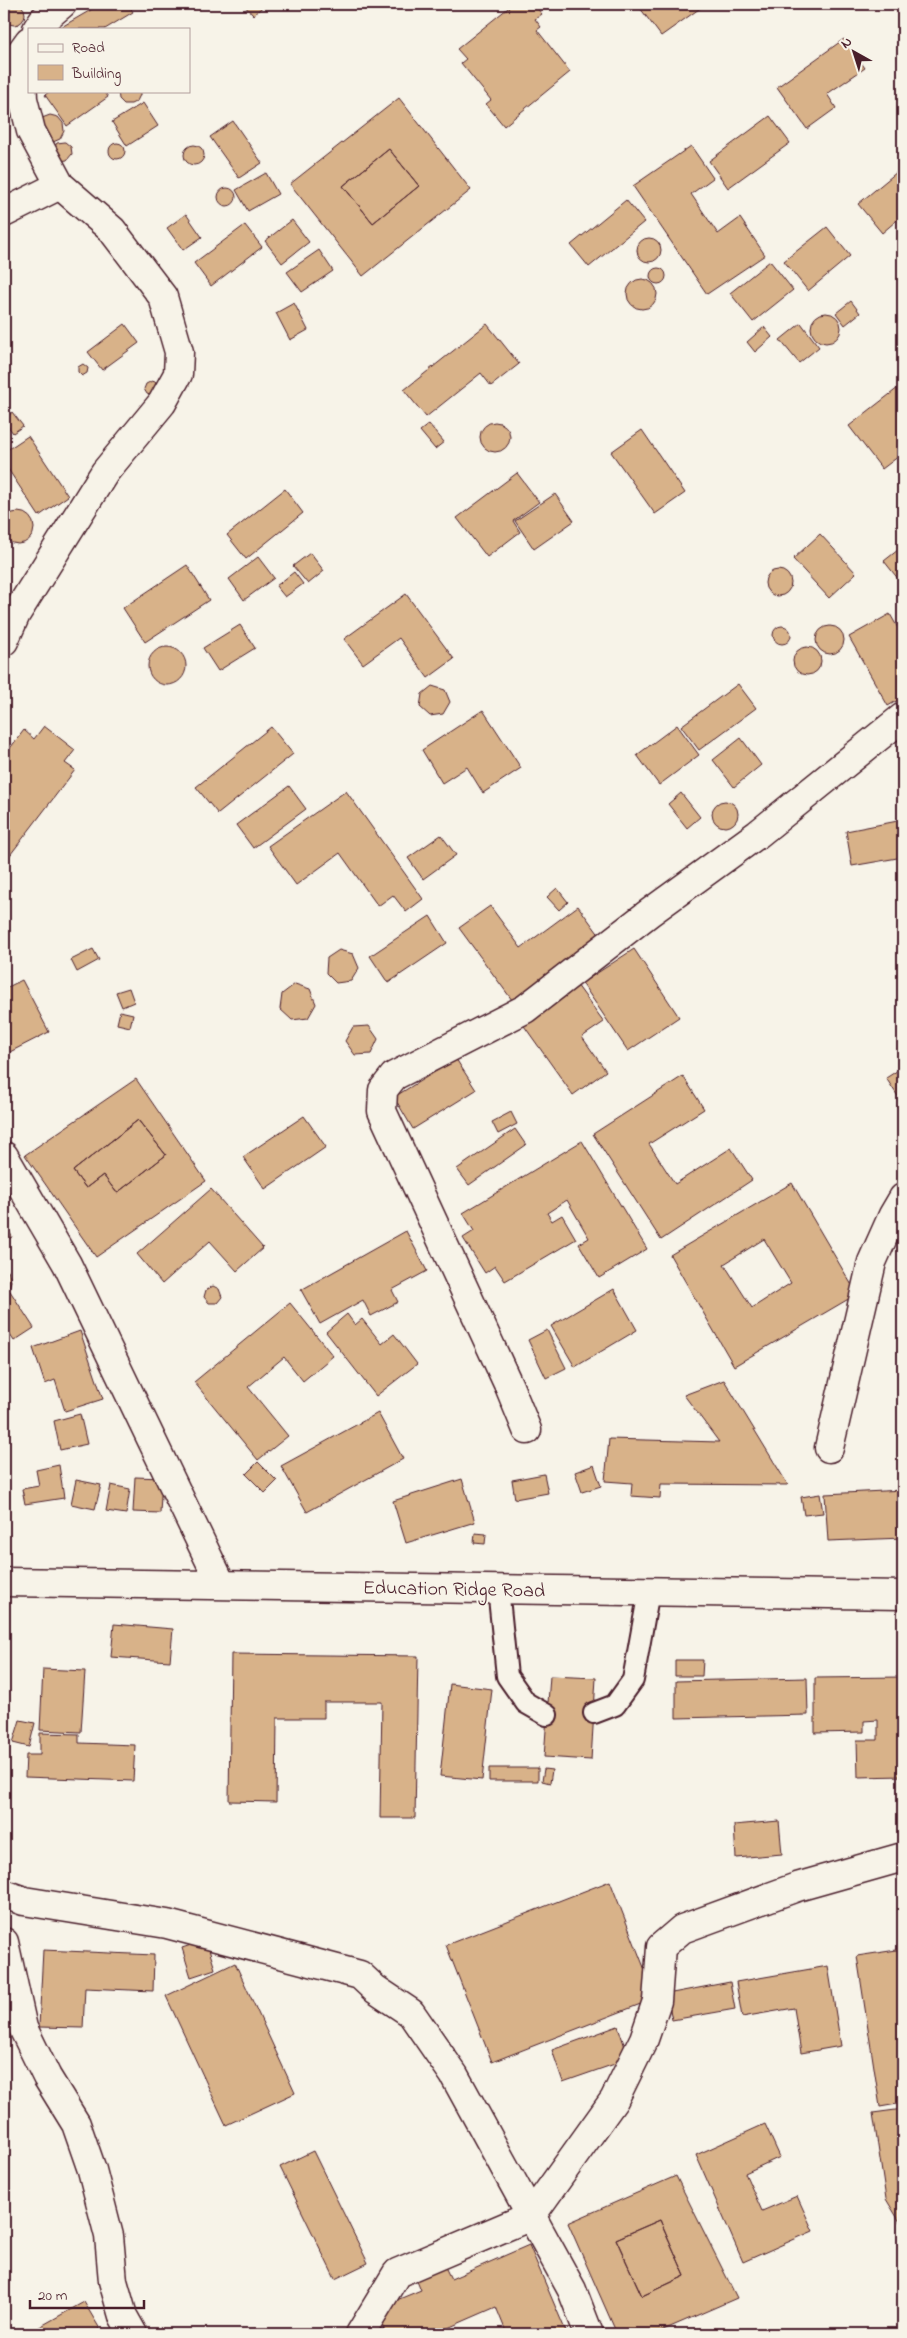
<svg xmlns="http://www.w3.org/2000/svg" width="907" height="2338" viewBox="0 0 907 2338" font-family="'Indie Flower',sans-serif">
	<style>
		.building { fill: #d8b289; stroke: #4a1f2b; fill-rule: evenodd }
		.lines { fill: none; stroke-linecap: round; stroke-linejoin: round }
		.service-casing { stroke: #4a1f2b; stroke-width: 24 }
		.minor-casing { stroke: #4a1f2b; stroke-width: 31 }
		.secondary-casing { stroke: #4a1f2b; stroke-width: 31 }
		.service { stroke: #f7f3e8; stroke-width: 20 }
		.minor { stroke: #f7f3e8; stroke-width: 28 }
		.secondary { stroke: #f7f3e8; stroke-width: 28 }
		.labels { text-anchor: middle; stroke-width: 4; stroke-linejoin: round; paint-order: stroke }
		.street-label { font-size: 20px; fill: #4a1f2b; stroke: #f7f3e8 }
	</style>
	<rect width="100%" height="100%" fill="#f7f3e8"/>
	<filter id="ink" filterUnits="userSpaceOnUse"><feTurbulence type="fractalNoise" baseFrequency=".02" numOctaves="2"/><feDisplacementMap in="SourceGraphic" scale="10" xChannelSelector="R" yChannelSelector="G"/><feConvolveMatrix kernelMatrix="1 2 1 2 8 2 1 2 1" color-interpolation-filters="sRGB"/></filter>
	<g filter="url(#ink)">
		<!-- building -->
		<path class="building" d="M3 14a11 11 0 1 1 22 0a11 11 0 1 1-22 0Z
			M101,4h27l5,8 -28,17h-47z
			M243,4h23l-13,11z
			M513,4h20l9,10 -7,5 6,8 -4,3 33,42 -66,54 -18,-22 5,-4 -30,-37 5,-4 -9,-10z
			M645,4h61l-45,32 -21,-28z
			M844,39l21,29 -38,26 9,14 -29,21 -30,-42z
			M50,91h54l4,6 -41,29 -22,-31z
			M118,91h22v4l-3,6 -6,3h-7l-5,-5z
			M399,98l72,92 -108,86 -73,-92zM389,149l30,37 -46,37 -30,-37z
			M143,103l15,23 -31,20 -15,-24z
			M50,115l8,2 5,6 1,8 -4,8 -7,3 -15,-16 4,-8z
			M770,116l20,27 -62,45 -19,-27z
			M233,121l29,42 -23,15 -29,-41z
			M65,142l6,5 1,7 -5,6 -7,1 -7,-12 4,-6z
			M109 151a8 8 0 1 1 16 0a8 8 0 1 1-16 0Z
			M184 155a10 10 0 1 1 20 0a10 10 0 1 1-20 0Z
			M691,146l22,32 -22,16 27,40 22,-16 25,37 -58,39 -74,-108z
			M389,149l30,37 -46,37 -30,-37z
			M903,167v48l-21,18 -24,-29z
			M266,173l12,21 -30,17 -12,-21z
			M218 197a9 9 0 1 1 18 0a9 9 0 1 1-18 0Z
			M626,200l18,22 -55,45 -18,-22z
			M186,214l16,23 -19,13 -16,-22z
			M292,220l17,22 -27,21 -17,-22z
			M245,225l17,22 -51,39 -17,-23z
			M827,227l23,29 -42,35 -24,-30z
			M637 250a12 12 0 1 1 24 0a12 12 0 1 1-24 0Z
			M319,250l14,21 -31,21 -15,-20z
			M770,261l23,29 -40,32 -23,-29z
			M650 276a8 8 0 1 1 16 0a8 8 0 1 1-16 0Z
			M627 294a15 15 0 1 1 30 0a15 15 0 1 1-30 0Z
			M851,301l9,12 -15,12 -9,-12z
			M294,303l14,27 -18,10 -14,-27z
			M811 328a15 15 0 1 1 30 0a15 15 0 1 1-30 0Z
			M801,323l18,24 -20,16 -19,-23z
			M125,324l14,19 -37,27 -14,-18z
			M487,324l32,40 -28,22 -10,-13 -55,44 -22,-27z
			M764,327l8,10 -17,15 -8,-10z
			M83,364l5,4 -1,5 -5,3 -4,-4v-5z
			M152,381l6,2 -5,13 -6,-2 -3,-5 2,-5z
			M903,384v69l-21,16 -33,-43z
			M12,412l11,14 -10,7 -9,-12z
			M480 437a15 15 0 1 1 30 0a15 15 0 1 1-30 0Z
			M429,424l15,18 -9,7 -15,-18z
			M642,430l43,63 -30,21 -44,-62z
			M28,436l40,60 -29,20 -35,-53v-11z
			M517,473l22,29 -26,19 7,11 -33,25 -30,-39z
			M285,489l18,24 -57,46 -19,-24z
			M555,494l19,27 -40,28 -19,-28z
			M2 528a16 16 0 1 1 32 0a16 16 0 1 1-32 0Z
			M820,534l36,39 -27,25 -36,-39z
			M903,546v39l-19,-24z
			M310,553l14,18 -16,13 -15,-18z
			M258,557l16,21 -30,22 -15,-21z
			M187,565l22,35 -64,42 -22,-34z
			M765 583a13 13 0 1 1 26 0a13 13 0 1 1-26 0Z
			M294,572l9,12 -18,13 -9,-11z
			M406,594l48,65 -26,19 -29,-40 -36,26 -19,-25z
			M890,614l13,23v60l-15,9 -39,-69z
			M240,625l15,23 -37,23 -15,-23z
			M773 635a9 9 0 1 1 18 0a9 9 0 1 1-18 0Z
			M816 640a14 14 0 1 1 28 0a14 14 0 1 1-28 0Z
			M793 661a14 14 0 1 1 28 0a14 14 0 1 1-28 0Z
			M148 666a19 19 0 1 1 38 0a19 19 0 1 1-38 0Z
			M738,684l18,24 -57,42 -18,-24z
			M432,686l13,4 5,12 -7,12 -13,2 -10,-9 2,-13z
			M483,710l38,58 -38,25 -16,-26 -25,16 -20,-33z
			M677,725l22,30 -40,30 -22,-30z
			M44,726l31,24 -10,13 10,7 -71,93v-107l20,-26 10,9z
			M271,727l22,27 -75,60 -22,-27z
			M741,738l20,27 -27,22 -21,-27z
			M289,786l17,23 -53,39 -17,-23z
			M346,791l77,108 -17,13 -13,-17 -15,11 -38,-53 -44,32 -28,-39z
			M681,793l19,24 -13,11 -19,-24z
			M712 814a13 13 0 1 1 26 0a13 13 0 1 1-26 0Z
			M903,820v37l-51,9 -6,-35z
			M441,835l15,20 -33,24 -15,-21z
			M557,888l11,14 -9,8 -12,-13z
			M490,906l31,42 57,-42 25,34 -88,64 -56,-76z
			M430,916l17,27 -59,40 -18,-27z
			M93,949l6,11 -22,12 -6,-12z
			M634,949l45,68 -51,34 -46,-68z
			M339,950l14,4 6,14 -8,13 -15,2 -10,-10 1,-15z
			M22,980l27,52 -45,23v-66z
			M295,984l15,5 6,15 -8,14 -16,2 -12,-11 2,-15z
			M577,985l27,37 -22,15 24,34 -33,24 -51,-72z
			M129,988l5,14 -12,5 -6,-15z
			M120,1011l13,3 -3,13 -13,-3z
			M369,1026l9,13 -7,15 -16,1 -10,-14 8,-14z
			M456,1059l20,31 -63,39 -19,-32z
			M903,1067v33l-2,1 -15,-23z
			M683,1076l21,33 -55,35 26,40 56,-36 21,32 -91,60 -68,-106z
			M136,1079l70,102 -110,76 -71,-102zM138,1120l28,35 -49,38 -14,-18 -17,13 -13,-17z
			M511,1112l6,12 -19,10 -6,-12z
			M304,1116l22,31 -61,42 -22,-32z
			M138,1120l28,35 -49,38 -14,-18 -17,13 -13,-17z
			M515,1129l11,16 -57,40 -12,-16z
			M582,1141l65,108 -48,29 -20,-34 10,-6 -22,-38 -20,13 5,8 10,-6 14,24 -71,42 -10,-15 -10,7 -22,-35 11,-7 -11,-18z
			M792,1183l65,111 -123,72 -64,-111zM764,1239l27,44 -39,25 -28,-44z
			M211,1189l52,59 -26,23 -27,-30 -48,43 -25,-30z
			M4,1219l8,18 -8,4z
			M406,1231l21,40 -35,19 6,12 -27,14 -8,-16 -43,24 -19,-34z
			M4,1267l4,4 3,10 -3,10 -4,2z
			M213,1286l6,3 3,8 -5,6h-8l-5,-6 2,-7z
			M614,1289l23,41 -62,37 -24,-41z
			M10,1291l24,37 -20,13 -10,-15v-31z
			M290,1303l43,53 -30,25 -19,-24 -36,30 40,49 -30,24 -64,-78z
			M347,1314l8,11 7,-6 20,25 12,-10 23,30 -41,32 -50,-64z
			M547,1330l19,38 -20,10 -18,-38z
			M80,1331l23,68 -38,12 -10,-31 -10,4 -12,-36z
			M724,1380l64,105 -127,-1 -1,14 -29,-2 1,-13 -27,-2 4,-42 110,3 -35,-47z
			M378,1413l25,46 -96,53 -26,-46z
			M80,1414l7,30 -27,6 -6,-29z
			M258,1462l19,19 -12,12 -19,-19z
			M59,1465l5,33 -39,6 -3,-15 17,-3 -3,-16z
			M594,1465l7,21 -19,6 -7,-20z
			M544,1474l4,19 -33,6 -3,-19z
			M135,1477l27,1 -2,35 -27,-1z
			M462,1479l13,43 -69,21 -13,-42z
			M76,1480l25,5 -6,24 -24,-5z
			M111,1485l19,4 -4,25 -20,-3z
			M903,1490v48l-75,3 -3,-47z
			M820,1494l3,19 -19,2 -3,-18z
			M475,1533l11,1 -1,10 -11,-1z
			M114,1624l59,5 -3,32 -59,-4z
			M231,1654l187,2 -3,162h-35l2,-116h-58v16h-47l-1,84 -47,-1z
			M675,1660h28l-1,16h-27z
			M43,1669l42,2 -4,61 -41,-2z
			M550,1676l46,2 -5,82 -47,-3z
			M903,1677v99l-45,1 -1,-37h21v-20l-14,1v11l-49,1v-55z
			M807,1678l1,37 -132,3v-37z
			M450,1684l42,5 -10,91 -42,-4z
			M20,1720l15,3 -6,24 -16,-4z
			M40,1733l39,1v9l56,2 -2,36 -108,-4 1,-22h14z
			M489,1768h49v13h-49z
			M544,1769l8,1 -2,13 -8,-2z
			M779,1821l3,33 -46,4 -2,-33z
			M610,1881l46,117 -164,64 -46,-117z
			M206,1940l9,29 -24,8 -9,-29z
			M903,1949v154l-23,4 -23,-151z
			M43,1950l111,5 -1,36 -68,-3 -2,40 -44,-1z
			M235,1963l60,130 -69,32 -60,-129z
			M828,1966l13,80 -40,7 -7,-45 -52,9 -6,-35z
			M730,1982l5,27 -63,11 -5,-26z
			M618,2026l11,33 -66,23 -11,-32z
			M903,2109v118l-17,-28 -13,-86z
			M765,2124l15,33 -35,16 17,38 35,-15 16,35 -70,31 -47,-107z
			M313,2151l55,112 -33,16 -55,-112z
			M676,2176l61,122 -83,36h-37l-49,-111zM660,2220l25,56 -43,20 -26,-57z
			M660,2220l25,56 -43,20 -26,-57z
			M529,2245l38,89h-60l-11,-27 -62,27h-48l-11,-25 46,-19 -4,-10 28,-13 6,12z
			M84,2302l16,27 -9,5h-64z"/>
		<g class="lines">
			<!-- service casing -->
			<g class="service-casing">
				<path id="service" d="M498,1588l9,88 19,27 21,12
					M594,1713l21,-8 18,-25 16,-89"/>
			</g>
			<!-- minor casing -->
			<g class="minor-casing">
				<path id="minor" d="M37,29l6,-9 19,-16
					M4,213l56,-28
					M4,641l12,-27 89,-142 57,-69 16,-29 1,-22 -16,-55 -51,-67 -52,-45 -29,-54 -8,-32 -2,-47 8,-11
					M4,1156l63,108 154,320
					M527,1430l-18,-44 -127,-275 1,-21 11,-14 131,-67 124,-96 109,-79 145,-117
					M829,1448l43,-186 21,-47 10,-17
					M4,1894l20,7 143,23 193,51 15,14 36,24 43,62 118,215 17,44
					M4,1942l19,86 24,49 29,47 16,46 17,66 4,45 10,35 10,18
					M360,2334l37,-61 134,-57 83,-116 30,-61 13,-38 4,-54 21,-18 115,-42 106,-30"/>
			</g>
			<!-- secondary casing -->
			<g class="secondary-casing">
				<path id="secondary" d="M4,1582l899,13"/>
			</g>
			<!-- service -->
			<use href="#service" class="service"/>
			<!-- minor -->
			<use href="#minor" class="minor"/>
			<!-- secondary -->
			<use href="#secondary" class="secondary"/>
		</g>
	</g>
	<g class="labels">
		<!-- street labels -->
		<g class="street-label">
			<text transform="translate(454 1588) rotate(1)" y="7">Education Ridge Road</text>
		</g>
	</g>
	<!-- margin -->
	<rect width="907" height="2338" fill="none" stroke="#f7f3e8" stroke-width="20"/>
	<rect x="10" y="10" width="887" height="2318" fill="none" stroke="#4a1f2b" stroke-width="2" filter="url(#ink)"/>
	<!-- legend -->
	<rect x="28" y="28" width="162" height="65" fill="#f7f3e8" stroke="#b29e9c"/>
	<rect x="38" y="44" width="25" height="8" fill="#f7f3e8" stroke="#b29e9c"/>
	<text x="72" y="52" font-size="15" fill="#4a1f2b">Road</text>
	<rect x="38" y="65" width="25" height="15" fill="#d8b289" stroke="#b29e9c"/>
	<text x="72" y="78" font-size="15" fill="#4a1f2b">Building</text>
	<!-- north arrow -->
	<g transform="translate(854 52) rotate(321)" stroke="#f7f3e8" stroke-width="4" paint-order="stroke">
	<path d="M0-4L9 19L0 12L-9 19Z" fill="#4a1f2b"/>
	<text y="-8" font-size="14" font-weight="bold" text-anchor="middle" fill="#4a1f2b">N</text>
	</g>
	<!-- scale -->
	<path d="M30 2300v8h114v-8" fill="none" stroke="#4a1f2b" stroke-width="2.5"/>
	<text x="38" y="2300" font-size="15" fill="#4a1f2b" stroke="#f7f3e8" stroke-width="4" paint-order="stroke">20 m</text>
</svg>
